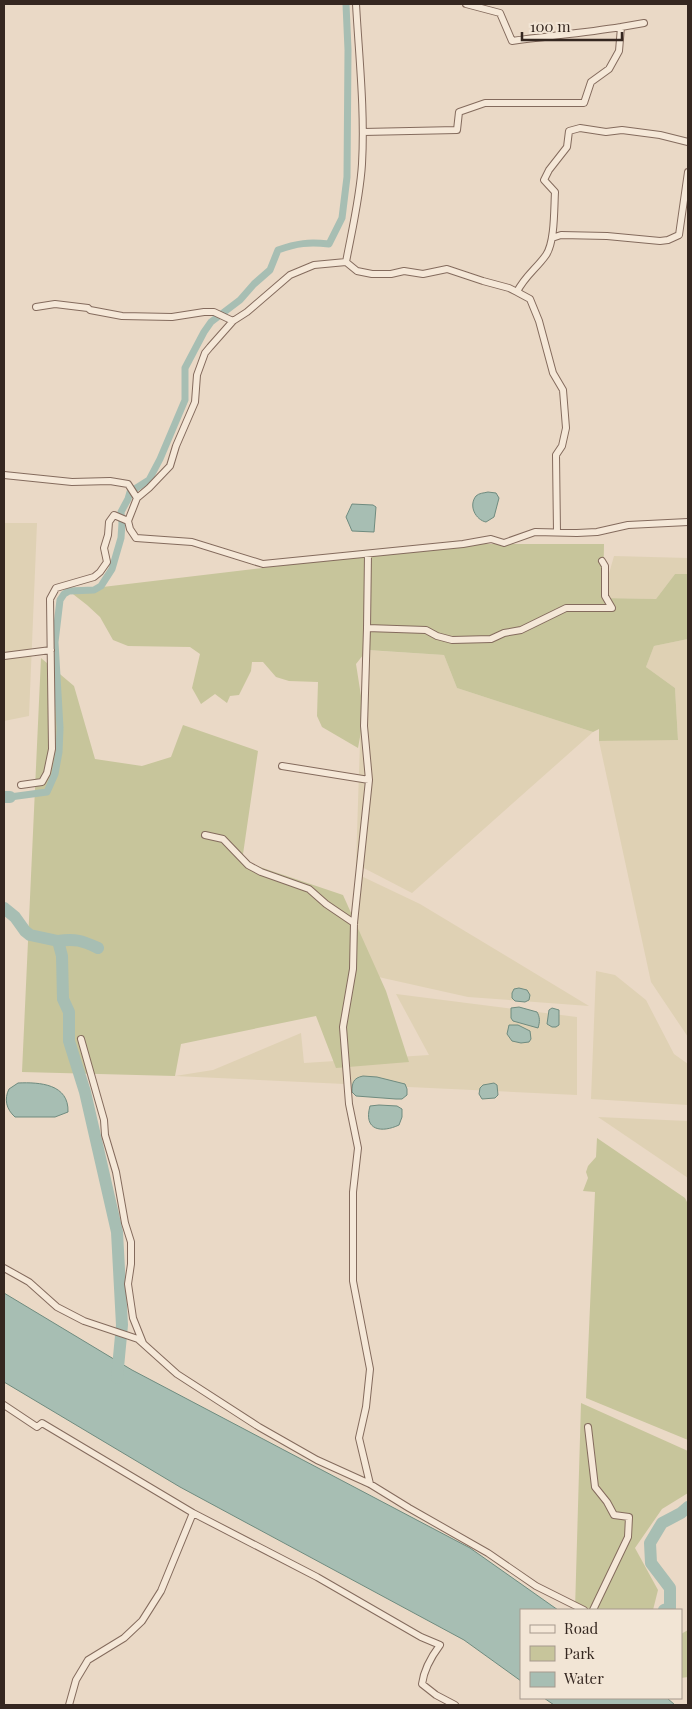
<svg xmlns="http://www.w3.org/2000/svg" width="692" height="1709" viewBox="0 0 692 1709" font-family="'Playfair Display',serif">
	<style>
		.farmland { fill: #dfd1b4 }
		.green { fill: #c7c59b }
		.water { fill: #a7beb3; stroke: #6f8b7f }
		.lines { fill: none; stroke-linecap: round; stroke-linejoin: round }
		.canal { stroke: #a7beb3; stroke-width: 7 }
		.river { stroke: #a7beb3; stroke-width: 12 }
		.minor-casing { stroke: #846b5d; stroke-width: 8 }
		.minor { stroke: #f5e8d8; stroke-width: 6 }
	</style>
	<rect width="100%" height="100%" fill="#ead9c6"/>
	<!-- farmland -->
	<path class="farmland" d="M4,523h33l-8,193 -25,5z
		M614,556l74,2v16h-13l-19,25 -54,-1z
		M688,639v398l-37,-55 -52,-241 79,-2 -3,-51 -29,-21 8,-21z
		M363,650l81,5 13,33 136,44 -181,161 -56,-29z
		M359,875l61,29 169,102 -121,-9 -112,-25z
		M596,971l19,4 31,25 28,54 14,10v41l-97,-6z
		M396,994l181,23v78l-402,-19 38,-6 88,-37 3,30 125,-8z
		M598,1117l90,4v57z"/>
	<!-- green -->
	<path class="green" d="M463,544h141l-1,54 53,1 19,-25h13v65l-34,7 -8,21 29,21 3,52 -79,1v-12l-6,3 -136,-44 -13,-33 -77,-5 -11,14 8,51 -6,33 -36,-21 -5,-11 1,-34 -29,-1 -13,-4 -13,-15h-11l-1,9 -12,24 -9,1 -3,7 -12,-9 -14,10 -9,-16 8,-34 -10,-7 -62,-1 -15,-6 -13,-23 -13,-12 -18,-14z
		M41,658l33,28 21,73 47,7 29,-9 12,-32 75,26 -16,110 101,34 43,96 23,71 -73,6 -20,-52 -135,28 -6,32 -153,-4z
		M597,1138l88,60 3,6v236l-102,-42 9,-206 -12,-1 5,-13 -2,-6 2,-6 8,-9z
		M581,1403l107,48v42l-26,16 -27,39 23,42 -5,20h-78z
		M688,1630v47l-7,1v-44z"/>
	<!-- water -->
	<path class="water" d="M488,492l8,1 3,5 -5,19 -8,5c-10,-2 -18,-16 -10,-26 3,-3 8,-3 12,-4z
		M352,504l21,1 3,2 -2,25 -22,-1 -6,-14z
		M519,988l8,2 3,5 -1,5 -4,2 -10,-1 -3,-3v-5l2,-4z
		M519,1007l18,5c3,5 3,10 1,16l-25,-7 -2,-3v-10z
		M552,1008l7,2v15l-3,2h-4l-5,-3 2,-14z
		M509,1025h9l12,6 1,8 -2,3 -8,1 -9,-2 -5,-7z
		M363,1076l14,1 28,7 2,5v6l-5,4h-6l-40,-3 -4,-4c0,-9 1,-14 11,-16z
		M18,1083c22,-1 51,1 50,29l-13,5h-40c-9,-8 -11,-18 -6,-28z
		M494,1083l3,2 1,10 -3,3 -13,1 -3,-5 1,-6 3,-3z
		M379,1105l18,1 5,3v8l-3,8c-17,8 -36,6 -29,-19z
		M4,1293l128,77 338,178 88,62h-37v71l-57,-41 -284,-153 -176,-105z
		M544,1698h123l8,7h-121z"/>
	<g class="lines">
		<!-- canal -->
		<path class="canal" d="M10,797l37,-5 8,-18 4,-22 1,-24 -5,-86 5,-42 4,-6 5,-3 25,-1 7,-4 11,-17 9,-31 1,-15 -1,-11 7,-13 2,-7 19,-12 11,-21 25,-59v-32l19,-36 7,-10 29,-22 14,-16 16,-14 8,-20c19,-7 31,-8 51,-6l13,-26 5,-41 1,-127 -2,-46"/>
		<!-- river -->
		<path class="river" d="M4,797h6
			M4,908l11,9 10,14 5,4 28,6 4,15 1,43 6,13v29l16,51 32,140 5,93 -5,53
			M58,941c17,-3 25,0 40,7
			M664,1610l6,-2v-20l-19,-25 -1,-20 12,-20 19,-10 7,-6"/>
		<!-- minor casing -->
		<g class="minor-casing">
			<path id="minor" d="M356,4c3,53 9,107 6,160 -2,33 -10,66 -16,98l-32,3 -24,10 -43,37 -14,9 -23,26 -5,6 -8,22 -2,27 -19,44 -6,20 -21,22 -12,10 -9,23 2,8 6,9 56,4 71,22 200,-20 28,-5 13,4 31,-11 42,1 20,-1 31,-7 60,-3
				M466,4l34,9 12,28c36,-5 72,-8 109,-14
				M363,132l94,-2 2,-18 26,-9h99l7,-21 18,-13 10,-18 2,-24 23,-4
				M552,238l9,-3 46,1 53,5 8,-1 11,-5 9,-63
				M346,262l11,9 15,3h19l13,-3 19,3 24,-5 36,12 26,7 8,4c7,-15 20,-24 29,-37 9,-13 8,-47 9,-63l-11,-12 5,-10 18,-23 2,-16 11,-3 26,4 16,-2 38,5 28,7
				M517,292l13,7 9,22 14,52 10,17 3,38 -4,18 -6,9 1,77
				M36,307l19,-3 33,4 2,2 32,6 50,1 32,-5h10l19,9
				M4,475l68,7 38,-1 18,3 9,14
				M368,554l-1,74 -3,98 5,54 -15,143 -1,46 -10,58 6,77 9,44 -5,44v89l17,88 -4,38 -7,31 11,46
				M367,628l59,2 11,6 15,4 39,-1 13,-6 17,-3 45,-22h46l-7,-12v-30l-3,-5
				M4,656l47,-6
				M282,766l87,14
				M21,785l21,-3 5,-9 5,-24 -2,-150 6,-11 38,-11 6,-5 7,-10 -3,-14 4,-13 1,-13 5,-7 14,6
				M205,835l18,4 25,26 13,7 48,17 17,15 28,19
				M81,1039l23,81 1,15 11,37 9,51 6,19v22l-3,20 5,34 10,25
				M4,1268l25,14 28,25 27,14 54,18 39,35 82,53 58,33 53,24 39,24 79,45 48,33 48,24
				M4,1405l33,22 5,-4 151,90 124,64 104,60 19,8c-9,12 -16,24 -18,39l14,11 19,10
				M588,1427l7,60 12,15 7,13 15,2 -1,20 -35,73
				M69,1705l7,-25 12,-20 36,-22 18,-17 19,-30 32,-78"/>
		</g>
		<!-- minor -->
		<use href="#minor" class="minor"/>
	</g>
	<!-- border -->
	<rect width="692" height="1709" fill="none" stroke="#352720" stroke-width="10"/>
	<!-- legend -->
	<rect x="520" y="1609" width="162" height="90" fill="#f2e5d5" stroke="#a6998d"/>
	<rect x="530" y="1625" width="25" height="8" fill="#f5e8d8" stroke="#a6998d"/>
	<text x="564" y="1634" font-size="15" fill="#352720">Road</text>
	<rect x="530" y="1646" width="25" height="15" fill="#c7c59b" stroke="#a6998d"/>
	<text x="564" y="1659" font-size="15" fill="#352720">Park</text>
	<rect x="530" y="1672" width="25" height="15" fill="#a7beb3" stroke="#a6998d"/>
	<text x="564" y="1684" font-size="15" fill="#352720">Water</text>
	<!-- scale -->
	<path d="M522 32v8h100v-8" fill="none" stroke="#352720" stroke-width="2.5"/>
	<text x="530" y="32" font-size="15" fill="#352720" stroke="#f2e5d5" stroke-width="4" paint-order="stroke">100 m</text>
</svg>
